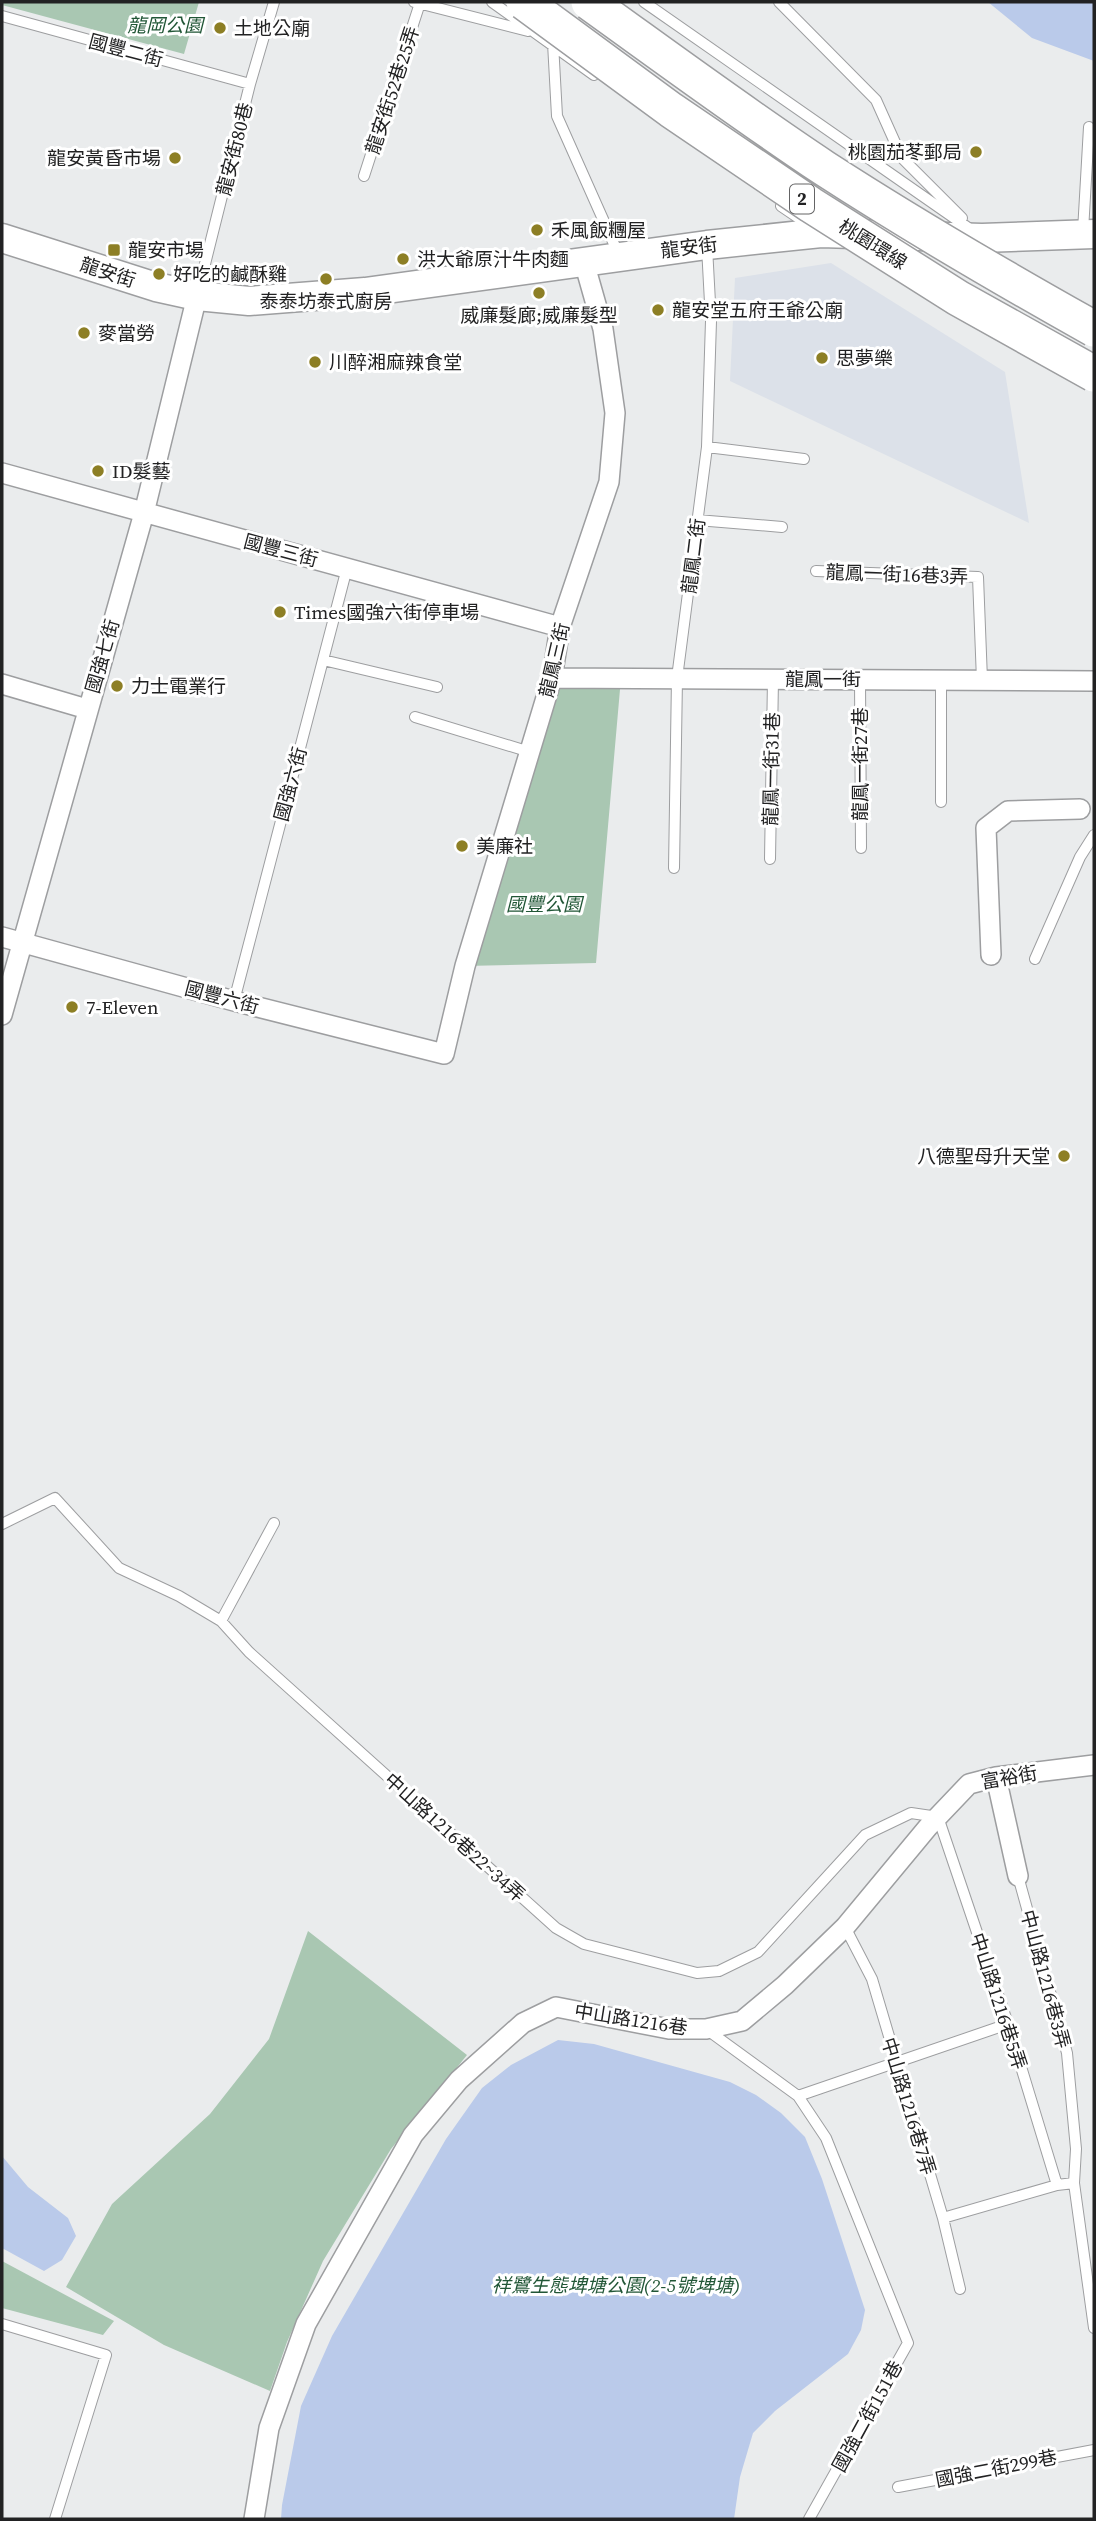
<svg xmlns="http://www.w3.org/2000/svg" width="1096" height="2521" viewBox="0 0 1096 2521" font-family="'Source Serif 4','Noto Sans TC',serif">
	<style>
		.built { fill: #dce1e9 }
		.green { fill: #a9c7b2 }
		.water { fill: #bacaea }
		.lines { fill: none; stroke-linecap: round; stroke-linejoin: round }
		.lane-casing { stroke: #9d9ea0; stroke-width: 12 }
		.street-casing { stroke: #9d9ea0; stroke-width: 22 }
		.secondary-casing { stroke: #9d9ea0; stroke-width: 31 }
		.lane { stroke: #fff; stroke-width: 10 }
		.street { stroke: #fff; stroke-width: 19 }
		.secondary { stroke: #fff; stroke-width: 28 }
		.highway-bridge-casing { stroke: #9d9ea0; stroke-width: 38; stroke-linecap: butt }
		.highway-bridge { stroke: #fff; stroke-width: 35 }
		.poi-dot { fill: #8d7f25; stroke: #fff; stroke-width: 2.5 }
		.labels { text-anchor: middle; stroke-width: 6; stroke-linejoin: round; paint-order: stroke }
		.shield { fill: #fff; stroke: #646465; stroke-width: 2 }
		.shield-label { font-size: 18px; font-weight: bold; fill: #222223 }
		.park-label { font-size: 19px; font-style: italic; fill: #215636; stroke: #fff }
		.poi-label { font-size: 19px; fill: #222223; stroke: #fff; text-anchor: start }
		.street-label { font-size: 19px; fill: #222223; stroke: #fff }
	</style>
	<rect width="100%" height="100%" fill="#eaeced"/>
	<!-- built -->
	<path class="built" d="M831,263l174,109 24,151 -299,-142 5,-103z"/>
	<!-- green -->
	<path class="green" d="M2,2h197l-15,52 -182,-49z
		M552,678h69l-25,285 -131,3z
		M308,1931l159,124 -76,94 -68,112 -36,81 -17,49 -106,-46 -98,-58 46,-83 98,-90 59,-75z
		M2,2261l112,60 -11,14 -101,-27z"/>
	<!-- water -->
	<path class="water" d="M988,2h106v59l-62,-23z
		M558,2040l36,4 136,38 26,13 25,18 24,24 17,42 43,131 -4,20 -13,24 -73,57 -22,22 -13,44 -6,42h-453l1,-14 19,-99 31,-70 114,-197 36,-51 29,-23z
		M2,2156l26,31 40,31 8,18 -14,24 -18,11 -42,-23z"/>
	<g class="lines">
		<!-- lane casing -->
		<g class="lane-casing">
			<path id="lane" d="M414,2l114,29
				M492,2l102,73
				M644,2l326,227
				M779,2l97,98 26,58 60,60
				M2,16l248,68
				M553,43l4,73 61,137
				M364,176l56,-173
				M781,206l31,21
				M1083,231l6,-104
				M198,292l52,-208 24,-82
				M707,447l97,12
				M697,520l85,7
				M816,571l162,6 4,103
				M323,660l114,27
				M860,679l1,169
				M941,680v122
				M415,717l115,35
				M770,859l3,-180
				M674,868l3,-190 30,-231 4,-126 -4,-74
				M1035,959l45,-102 14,-22
				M234,1001l113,-433
				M2,1524l53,-26 64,70 60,28 42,25 28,31 307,276 28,16 113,29 22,-2 39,-19 107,-117 46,-22 27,4 70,207 49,161
				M221,1621l53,-98
				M1018,1876l49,177 9,96 -2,34 20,145
				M845,1927l27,52 71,239 17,71
				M706,2029l92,67 28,42 82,205 -99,176
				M798,2096l210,-72
				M943,2218l114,-33 17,-2
				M2,2324l104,31 -51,164
				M898,2487l196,-37"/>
		</g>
		<!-- street casing -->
		<g class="street-casing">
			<path id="street" d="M2,473l558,154
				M552,678l542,3
				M2,684l85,25
				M2,937l232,64 210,53 21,-88 87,-288 8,-51 49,-145 6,-69 -12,-84 -19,-67
				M991,955l-5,-127 22,-17 72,-2
				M2,1015l142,-502 53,-217
				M996,1777l22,99
				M254,2519l15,-91 37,-104 107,-189 46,-55 64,-57 33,-16 113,22h37l36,-8 43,-36 60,-58 83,-100 41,-43 27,-7 98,-12"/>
		</g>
		<!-- secondary casing -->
		<g class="secondary-casing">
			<path id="secondary" d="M2,238l154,49 41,9 52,5 116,-9 342,-47 114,-12 161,5 112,-4"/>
		</g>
		<!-- lane -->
		<use href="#lane" class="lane"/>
		<!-- street -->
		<use href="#street" class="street"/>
		<!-- secondary -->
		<use href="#secondary" class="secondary"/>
		<!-- highway-bridge casing -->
		<g class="highway-bridge-casing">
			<path id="highway-bridge" d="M524,2l147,108 140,95 147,93 136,76
				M589,2c78,56 155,113 235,166 88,57 179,110 270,161"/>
		</g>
		<!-- highway-bridge -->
		<use href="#highway-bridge" class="highway-bridge"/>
	</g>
	<!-- markers -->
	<g class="poi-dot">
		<circle cx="220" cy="28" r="7"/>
		<circle cx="976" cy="152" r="7"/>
		<circle cx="175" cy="158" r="7"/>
		<circle cx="537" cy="230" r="7"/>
		<rect x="107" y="243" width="14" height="14" rx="3.5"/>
		<circle cx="403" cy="259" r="7"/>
		<circle cx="159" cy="274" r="7"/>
		<circle cx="326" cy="279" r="7"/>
		<circle cx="539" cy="293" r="7"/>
		<circle cx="658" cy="310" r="7"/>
		<circle cx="84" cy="333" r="7"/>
		<circle cx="822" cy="358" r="7"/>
		<circle cx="315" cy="362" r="7"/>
		<circle cx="98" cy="471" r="7"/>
		<circle cx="280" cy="612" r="7"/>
		<circle cx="117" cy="686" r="7"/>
		<circle cx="462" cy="846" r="7"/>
		<circle cx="72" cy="1007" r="7"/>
		<circle cx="1064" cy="1156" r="7"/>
	</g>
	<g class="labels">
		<!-- shield labels -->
		<rect class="shield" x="790" y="184.5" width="24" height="29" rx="5"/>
		<g class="shield-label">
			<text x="802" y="205">2</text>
		</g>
		<!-- park labels -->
		<g class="park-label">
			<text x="165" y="32">龍岡公園</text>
			<text x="544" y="911">國豐公園</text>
			<text x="616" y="2292">祥鷺生態埤塘公園(2-5號埤塘)</text>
		</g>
		<!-- poi labels -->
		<g class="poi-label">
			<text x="234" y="35">土地公廟</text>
			<text x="962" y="159" text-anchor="end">桃園茄苳郵局</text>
			<text x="161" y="165" text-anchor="end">龍安黃昏市場</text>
			<text x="551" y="237">禾風飯糰屋</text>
			<text x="128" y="257">龍安市場</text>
			<text x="417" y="266">洪大爺原汁牛肉麵</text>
			<text x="173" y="281">好吃的鹹酥雞</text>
			<text x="326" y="308" text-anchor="middle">泰泰坊泰式廚房</text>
			<text x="672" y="317">龍安堂五府王爺公廟</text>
			<text x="539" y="322" text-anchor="middle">威廉髮廊;威廉髮型</text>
			<text x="98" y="340">麥當勞</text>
			<text x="836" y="365">思夢樂</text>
			<text x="329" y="369">川醉湘麻辣食堂</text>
			<text x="112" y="478">ID髮藝</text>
			<text x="294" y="619">Times國強六街停車場</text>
			<text x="131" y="693">力士電業行</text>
			<text x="476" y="853">美廉社</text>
			<text x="86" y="1014">7-Eleven</text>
			<text x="1050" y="1163" text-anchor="end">八德聖母升天堂</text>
		</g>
		<!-- street labels -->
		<g class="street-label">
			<text transform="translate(126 50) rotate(15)" y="7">國豐二街</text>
			<text transform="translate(392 90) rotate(-72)" y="7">龍安街52巷25弄</text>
			<text transform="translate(234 149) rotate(-76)" y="7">龍安街80巷</text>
			<text transform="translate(873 244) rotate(32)" y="7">桃園環線</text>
			<text transform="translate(689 247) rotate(-7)" y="7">龍安街</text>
			<text transform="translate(108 272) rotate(18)" y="7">龍安街</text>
			<text transform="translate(281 550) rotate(15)" y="7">國豐三街</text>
			<text transform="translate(693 556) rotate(-83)" y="7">龍鳳二街</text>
			<text transform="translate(897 574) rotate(2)" y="7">龍鳳一街16巷3弄</text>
			<text transform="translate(102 656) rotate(-74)" y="7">國強七街</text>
			<text transform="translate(554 660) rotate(-77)" y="7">龍鳳三街</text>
			<text x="823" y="686">龍鳳一街</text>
			<text transform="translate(860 764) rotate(-90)" y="7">龍鳳一街27巷</text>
			<text transform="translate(771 769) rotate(-89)" y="7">龍鳳一街31巷</text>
			<text transform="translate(290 784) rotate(-75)" y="7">國強六街</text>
			<text transform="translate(222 997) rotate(15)" y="7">國豐六街</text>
			<text transform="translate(1009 1777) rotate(-10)" y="7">富裕街</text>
			<text transform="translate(455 1837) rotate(42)" y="7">中山路1216巷22~34弄</text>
			<text transform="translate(1046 1979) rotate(75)" y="7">中山路1216巷3弄</text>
			<text transform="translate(999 2001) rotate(72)" y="7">中山路1216巷5弄</text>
			<text transform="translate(631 2019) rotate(9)" y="7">中山路1216巷</text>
			<text transform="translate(909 2106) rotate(73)" y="7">中山路1216巷7弄</text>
			<text transform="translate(867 2416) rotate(-61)" y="7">國強二街151巷</text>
			<text transform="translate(996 2468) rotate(-11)" y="7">國強二街299巷</text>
		</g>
	</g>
	<!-- border -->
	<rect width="1096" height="2521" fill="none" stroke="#222223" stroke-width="7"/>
</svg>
